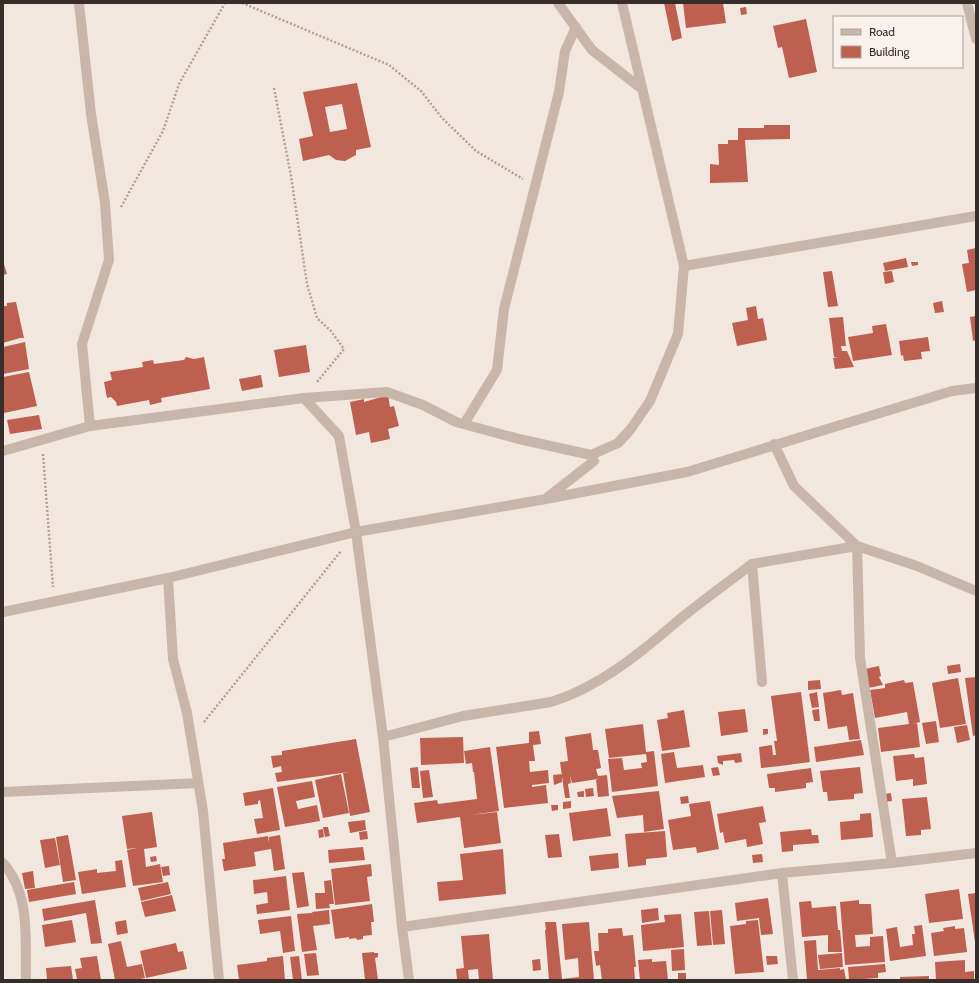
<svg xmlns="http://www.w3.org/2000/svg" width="979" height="983" viewBox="0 0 979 983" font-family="Cabin,sans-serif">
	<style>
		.building { fill: #bd6050; fill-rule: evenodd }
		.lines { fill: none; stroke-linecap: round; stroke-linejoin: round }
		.path { stroke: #b4a095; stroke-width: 2.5; stroke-dasharray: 2 2; stroke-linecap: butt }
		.minor { stroke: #c9b6ab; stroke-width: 10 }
	</style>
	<rect width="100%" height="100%" fill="#f1e7df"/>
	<!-- building -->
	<path class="building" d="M664,3h11l7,35 -10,3z
		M683,3h40l3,20 -40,5z
		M746,7l1,7 -6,1 -1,-7z
		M806,19l11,53 -28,6 -7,-31 -4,1 -5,-22z
		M357,83l14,64 -15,3v5l-11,6 -9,-1 -7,-5 -26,6 -4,-22 14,-3 -10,-44zM342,104l5,25 -17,3 -5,-25z
		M764,125h26v14l-45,1 3,42 -38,1v-19l9,1 -1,-21h10v-4h10v-12h26z
		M976,248v42l-9,2 -5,-28 7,-1 -2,-13z
		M906,258l2,9 -23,4 -2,-8z
		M3,261l4,13 -4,1z
		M911,262h7v3l-6,1z
		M832,271l6,35 -10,1 -5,-35z
		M892,271l2,11 -9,2 -2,-12z
		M942,301l2,11 -9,1 -2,-10z
		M16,302l8,36h-4l-17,5v-37h4v-3z
		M756,306l2,13 5,-1 4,22 -30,6 -5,-23 16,-3 -2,-12z
		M976,316v24l-3,1 -3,-24z
		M843,317l3,29h-5l1,5h5l7,16 -19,2 -2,-11 5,-1h-4l-5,-39z
		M886,324l6,31 -39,6 -5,-24 25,-4 -1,-7z
		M928,337l2,14 -9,1 1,7 -18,2 -1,-6 -2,1 -2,-15z
		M25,342l4,27 -26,5v-27z
		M306,345l4,27 -31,5 -5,-27z
		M186,357l8,2 10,-2 6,32 -49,9 1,4 -12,3 -1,-5 -32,6 -1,-4 -5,-5 -4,1 -3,-16 8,-2 -2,-8 33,-5 -1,-5 11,-2 1,4 30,-4z
		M29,372l8,34 -33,7 -1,-36z
		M261,375l2,12 -21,4 -3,-12z
		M388,395l2,12 4,-1 5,20 -11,3 2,10 -19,4 -2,-11 -13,3 -6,-33 14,-3v3z
		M39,415l3,14 -32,5 -3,-14z
		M960,664l1,8 -13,2 -1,-8z
		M879,666l2,10 -2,1 4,8 -15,3 -3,-19z
		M976,677v58l-3,1 -8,-58z
		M958,678l8,46 -26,4 -8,-45z
		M820,680l1,9 -13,1v-9z
		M904,680l1,3 8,-1 7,40 -9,2 6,-1 3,24 -39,5 -3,-24 31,-4 -2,-12 -32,6 -5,-28 15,-2v-4z
		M841,690l1,5 11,-2 7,46 -11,1 -2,-14 -19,3 -5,-36z
		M801,692l9,70 -30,4 -1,-6 1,6 -19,2 -2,-21 13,-2 1,10h3l-2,-14h3l-6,-45z
		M817,692l2,15 -7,1 -3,-14z
		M745,709l3,23 -27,4 -3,-24z
		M819,709l1,12h-6l-2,-11z
		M684,710l6,37 -28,4 -5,-31 11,-2 -1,-5z
		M936,721l3,21 -13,2 -4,-21z
		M643,724l3,28 8,-1 4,35 -46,6 -4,-33 14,-1 2,12 18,-2 -1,-5 6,-1 -1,-8 -37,4 -4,-29z
		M967,725l3,15 -13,3 -3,-16z
		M763,729h5v5l-5,1z
		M539,731l2,13 -8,1 2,16h-6l1,11 18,-2 1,13 -17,2v2l14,-2 2,18 -44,5 -8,-61 33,-4v-11z
		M591,733l2,17h5l3,18 -5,1 2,7 9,-1 2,21 -11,1 -2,-17 2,-1 -26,4 -2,-8 1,8 -3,1 2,14h-5l-5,-36 8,-1 -3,-24z
		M463,737l1,26 -43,2 -1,-27z
		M356,739l14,73 -20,4 -7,-43 6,-1 -72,10 -2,-9 7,-1 -1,-6 -8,2 -2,-12 11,-1v-4z
		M861,740l3,15 -48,7 -2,-15z
		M490,747l9,64 -29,4 27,-3 4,31 -37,5 -4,-31 -43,6 -3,-20 23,-3 1,4 39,-5 -3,-27h-1l-1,-9 -6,1 -2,-13z
		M674,752l3,16 26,-3 2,12 -40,6 -4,-29z
		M741,753l1,9 -7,1 -1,-3 -11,1v4l-5,-2 -1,-7z
		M914,754l1,4 9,-1 3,27 -14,2v-7l-17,2 -3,-25z
		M418,767l2,21h-8l-2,-20z
		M718,767l2,8 -7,1 -2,-8z
		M860,767l3,26 -9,1v5l-26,2 -1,-9h-4l-3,-21z
		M811,768l2,14 -7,1v5l-31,4v-4h-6l-2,-14z
		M429,770l4,27 -10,1 -3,-27z
		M341,774l8,39 -26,5 -8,-38z
		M562,774v8l-8,3 -1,-10z
		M312,781l3,16 -19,4 2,8 19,-4 3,16 -35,6 -8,-40z
		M273,788l7,42 -23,4 -3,-15 9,-1 -3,-18 -2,1v3l-13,2 -2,-13z
		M593,788l1,8 -8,1 -1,-8z
		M584,791v6h-6l-1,-5z
		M659,791l5,38 -20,3 -1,-17 -26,3 -5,-22z
		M891,793l1,8 -7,1 -1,-8z
		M688,796l1,7 -8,1 -1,-7z
		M927,797l4,32 -10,1v5l-15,1 -4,-37z
		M571,801v7l-8,1v-7z
		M710,801l9,48 -22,4 -1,-6 -23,3 -5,-30 23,-4 -2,-12z
		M551,805h7v5l-6,1z
		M763,806l3,16 -7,1 4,21 -16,3 -1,-8 -21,4 -2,-11 -3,1 -3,-19z
		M607,808l4,28 -38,5 -4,-28z
		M152,812l5,35 -13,2 2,18 14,-3 3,18 -30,4 -6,-36 10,-2 -10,1 -5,-33z
		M871,813l2,24 -32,3 -1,-18 20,-2v-6z
		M365,820l1,10 -16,3 -2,-11z
		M323,827h5l2,9 -5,1z
		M323,829l1,8 -5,1 -1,-8z
		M811,829l1,6h6l1,8 -26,2v6l-11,1 -2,-20z
		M367,831l1,8 -8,1 -1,-8z
		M665,831l2,26 -21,2v6l-18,2 -3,-33z
		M559,834l3,23 -14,1 -3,-23z
		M68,835l8,45 -13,2 -7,-45z
		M280,835l5,34 -11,2 -3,-22 -17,3 2,14 -32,5 -2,-12h3l-2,-16 45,-7 1,7v-6z
		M55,838l5,27 -15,3 -5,-28z
		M363,847l2,13 -36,3 -1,-13z
		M503,849l3,45 -67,7 -2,-19 26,-2 -3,-26z
		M618,853l1,15 -28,3 -2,-15z
		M762,854l1,8 -10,1 -1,-8z
		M156,856l1,5 -6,1 -1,-5z
		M122,860l4,27 -44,7 -4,-22 13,-2 1,7 -1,-7 6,-1v4l19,-2 -1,-10z
		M371,864l1,12 -5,1 3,24 -35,4 -4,-36z
		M169,866l1,9 -7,1 -2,-9z
		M33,871l2,17 -10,1 -3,-16z
		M304,872l5,34 -12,2 -5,-35z
		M286,876l4,34 -33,4 -1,-9 12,-2 -1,-11 -13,2 -1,-14z
		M331,880l3,24h-5l1,4 -14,1 -1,-16h10l-1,-12z
		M74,882l2,12 -47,8 -2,-12z
		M168,882l3,12 -30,7 -3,-13z
		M959,889l4,30 -34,4 -4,-29z
		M976,893v49h-1l-7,-48z
		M172,895l4,16 -31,6 -4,-15z
		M768,898l5,36 -12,1 -2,-17 -22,3 -2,-18z
		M95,900l7,43 -11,1 -5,-31 -42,8 -2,-12z
		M859,900v4h12l2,30 -18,1 1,12 14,-1v-9l13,-1 2,26 -40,3 -5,-63z
		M811,901l1,7 24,-2 2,24h2l2,22h-14v-17l-26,2 -3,-35z
		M372,904l2,18h-3l1,13 -9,1v3l-6,1 -1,-2 -7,1v-2l-14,2 -4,-29z
		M658,908l1,12 -17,3 -1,-13z
		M329,910l1,14 -17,2 4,24 -15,2 -5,-38 15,-1 1,6 -1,-7z
		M722,910l3,34 -12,1 -3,-34z
		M709,911l3,34 -15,1 -3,-34z
		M681,914l3,33 -41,4 -2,-26 24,-3 -1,-7z
		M291,916l4,35 -12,2 -3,-22 -20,3 -2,-14z
		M72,920l4,22 -31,5 -3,-22z
		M126,920l2,13 -11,2 -2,-13z
		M758,920l6,52 -29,2 -5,-48 16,-2v-3z
		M545,922h11l6,57 17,-2 -1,-19 -13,2 -3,-36 27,-2 5,58h-45l-4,-50h7h-6z
		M922,925l4,31 -36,5 -4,-32 11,-2 3,20 13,-2 -1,-11h3l-1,-8z
		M955,926v3l9,-1 3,24 -33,4 -3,-23 13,-2 -1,-3z
		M622,928l1,8 10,-1 3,32h-2l1,13h-33l-2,-15 -4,1 -2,-15h5l-1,-18h10v-4z
		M489,934l4,46h-14l-1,-11 -10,1 1,10h-12l-1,-11 8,-1 -3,-32z
		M816,940l2,30 22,-2v2l4,-1 2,11h-39l-3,-39z
		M121,941l6,26 15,-3 3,14 -10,2h-20l-7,-36z
		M176,943l2,9 5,-1 4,18 -41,9 -6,-27z
		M684,949l1,21 -13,1 -1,-21z
		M374,952v1h4v4l-3,1 3,22h-13l-3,-27z
		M316,953l3,22 -12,1 -3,-22z
		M842,953l1,14 -23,2 -2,-14z
		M97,956l4,24 -24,-1 -2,-10 7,-1 -2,-10z
		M283,956l2,24h-46l-2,-15 30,-4v-3z
		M299,956l3,24h-9l-3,-23z
		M766,956h11l1,8 -11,1z
		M540,959l1,11 -8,1 -1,-11z
		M652,959v3l14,-1 2,19h-28l-2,-20z
		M965,960v12l9,-1v9h-38l-1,-18z
		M885,964l1,8 -8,1v5l-29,2 -1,-13z
		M71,966l2,14h-26l-1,-12z
		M678,973h8v7h-8z
		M929,976v4h-29v-3z"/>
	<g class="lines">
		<!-- path -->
		<path class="path" d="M242,3l147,62 32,26 21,27 34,33 47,28
			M274,88l17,88 16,108 10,34 14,13 13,18 -27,33
			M121,207l42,-76 16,-47 46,-81
			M43,454l10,133
			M204,722l137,-171"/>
		<!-- minor -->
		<path class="minor" d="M79,3l12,111 14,89 4,57 -27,84 8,82
			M558,3l34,47 50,39
			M967,3l9,36
			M684,266l292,-50
			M304,398l35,38 17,96 27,205 19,190 7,53
			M464,424l33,-54 7,-61 55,-217 6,-41 11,-24
			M774,444l20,42 63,60 60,20 59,25
			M3,451l87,-25 214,-28 83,-6 36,13 33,17 63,17 72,16
			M548,497l46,-36 -3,-6 27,-12 12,-13 20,-29 28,-67 6,-68 -62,-263
			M168,578l5,81 14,54 16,98 16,169
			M3,612l165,-34 188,-46 190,-33 141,-27 265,-81 24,-3
			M762,682l-10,-118 105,-18 3,112 32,205
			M383,737l80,-21 88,-14c46,-14 87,-47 123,-78 25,-21 52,-40 78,-60
			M3,792l195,-9
			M3,863c28,31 22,78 23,117
			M782,873l11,107
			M402,927l380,-54 110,-10 84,-10"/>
	</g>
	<!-- border -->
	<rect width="979" height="983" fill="none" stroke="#372d2a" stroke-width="8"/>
	<!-- legend -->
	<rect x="833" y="16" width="130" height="52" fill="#f9f1eb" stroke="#aba39e"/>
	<rect x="841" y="29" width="20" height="6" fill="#c9b6ab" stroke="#aba39e"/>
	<text x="869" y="36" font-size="12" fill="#372d2a">Road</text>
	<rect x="841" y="46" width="20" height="12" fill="#bd6050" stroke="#aba39e"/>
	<text x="869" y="56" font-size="12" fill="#372d2a">Building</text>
</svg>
